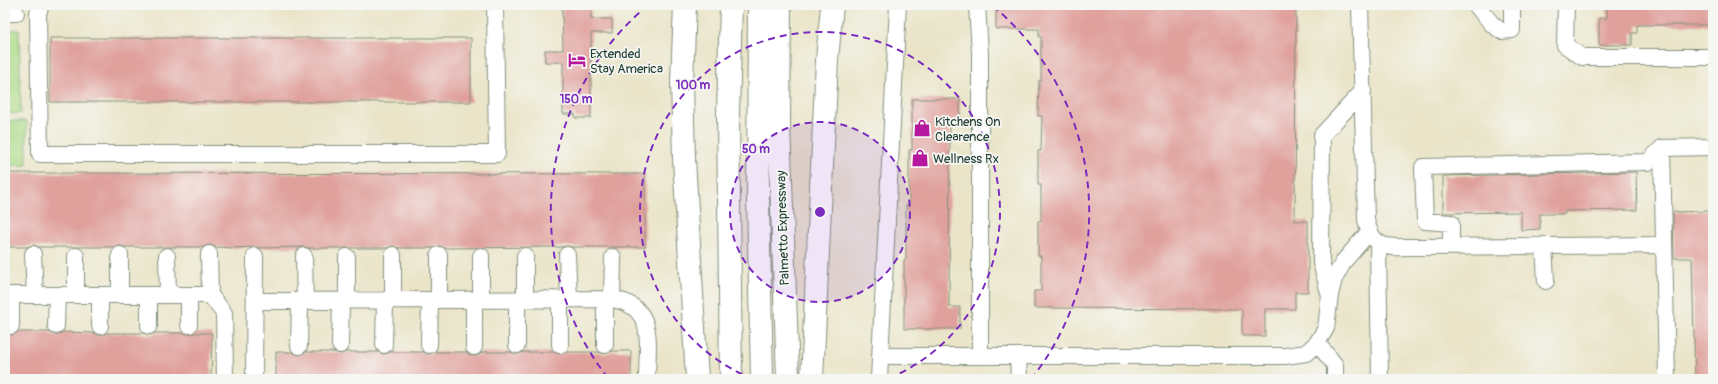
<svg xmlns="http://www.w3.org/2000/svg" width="1718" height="384" viewBox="0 0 1718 384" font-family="Pangolin,sans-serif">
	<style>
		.green { fill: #addb88; stroke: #668c5e }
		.building { fill: #e0a09c }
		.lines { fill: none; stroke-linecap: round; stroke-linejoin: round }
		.minor-casing { stroke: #84917e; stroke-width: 18 }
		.highway-casing { stroke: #84917e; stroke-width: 24 }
		.minor { stroke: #fff; stroke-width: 16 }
		.highway { stroke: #fff; stroke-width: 22 }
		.ring { fill: none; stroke: #7b2cbf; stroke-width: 2; stroke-dasharray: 7 5 }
		.labels { text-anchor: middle; stroke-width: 3.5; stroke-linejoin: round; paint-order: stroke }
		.poi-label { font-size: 13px; fill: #1f3d34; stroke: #f6f6f2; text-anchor: start }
		.street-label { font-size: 13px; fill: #1f3d34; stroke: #f6f6f2 }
		.centre { fill: #7b2cbf; stroke: #f6f6f2; stroke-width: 2 }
		.ring-label { font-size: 12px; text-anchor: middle; font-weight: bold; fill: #7b2cbf; stroke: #f6f6f2; stroke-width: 3.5; stroke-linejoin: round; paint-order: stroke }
	</style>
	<rect width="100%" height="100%" fill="#f6f6f2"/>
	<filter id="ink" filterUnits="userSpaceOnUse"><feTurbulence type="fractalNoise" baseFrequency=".025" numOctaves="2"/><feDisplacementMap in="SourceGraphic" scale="8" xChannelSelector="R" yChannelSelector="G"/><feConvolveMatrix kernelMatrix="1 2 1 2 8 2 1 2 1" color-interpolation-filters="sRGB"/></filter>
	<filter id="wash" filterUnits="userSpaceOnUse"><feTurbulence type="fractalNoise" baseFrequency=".012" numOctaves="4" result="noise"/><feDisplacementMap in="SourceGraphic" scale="16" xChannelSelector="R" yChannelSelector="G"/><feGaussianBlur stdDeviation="0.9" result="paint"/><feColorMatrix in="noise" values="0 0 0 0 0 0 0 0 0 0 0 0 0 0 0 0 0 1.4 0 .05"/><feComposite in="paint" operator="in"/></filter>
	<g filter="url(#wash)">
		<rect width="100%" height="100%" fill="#eae5c9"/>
		<!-- green -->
		<path class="green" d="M5,30h14l2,83 -16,1z
			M5,121h22v44l-22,1z"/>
		<g id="blocks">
			<!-- building -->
			<path class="building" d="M562,5h29v14h21v14h-21v85h-16v-4h-12v-52h-18v-12h18z
				M996,5h300l-1,216h13v71h-13v17h-30v27h-23v-27l-208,-1v-17h7v-35h-3v-35h3v-36h-3v-34h3l1,-35h-4l1,-35h2v-44h-2v-8h-43z
				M1607,5h106v20h-76v8h-5v12h-33v-27h8z
				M50,38h421v64h-421z
				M912,99h48v21h-10l-1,187h11v22h-56v-69h2v-55h3v-55h3z
				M1636,172l1,38 -72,1v3h-25v15l-19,1v-18l-78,1v-37z
				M5,173l640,1v73h-73l-5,-1 -6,1 -116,1 -6,-2 -6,2h-34l-6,-2 -6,2h-78l-5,-1 -44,1 -5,-1 -21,1 -19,-1 -6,-2 -6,2h-78l-5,-1 -5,1h-76l-6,-2 -6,2h-22z
				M1713,211v168h-18l-3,-121h-18l-1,-46z
				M18,332h31l7,3 7,-3 30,1 7,2 7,-2h36l6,2 6,-2h29l5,1 5,-1h18l-1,46h-206v-46l6,2z
				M612,351h19v28h-355v-27h16l7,3 7,-3h28l6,2 6,-2h32l6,2 6,-2h33l6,2 6,-2h31l4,3 4,1 5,-1 3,-3h28l7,2 7,-2h29l7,2 7,-2h31l7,2z"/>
		</g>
	</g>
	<g filter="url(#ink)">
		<use href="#blocks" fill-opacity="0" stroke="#84917e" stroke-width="1"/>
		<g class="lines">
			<!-- minor casing -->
			<g class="minor-casing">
				<path id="minor" d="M41,5l-3,8 2,141h457l-2,-149
					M977,5l3,48v303
					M1360,5l6,215c8,34 26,26 55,27l243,-2
					M1476,5l16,19 9,7 11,-1v-25
					M1566,5l-1,40 17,12h131
					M5,13h11
					M1662,148l5,231
					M1378,243l2,136
					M1544,245l2,36
					M1451,247v-24l-26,-2 -2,-54 225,-5 14,-14 51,-1
					M33,254l2,41
					M209,254l1,41
					M120,255v40
					M567,255l2,44
					M76,256v39
					M167,256l1,39
					M304,256l1,45
					M481,256v44
					M525,256v44
					M347,257v44
					M1329,293l-8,-31 1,-127 41,-44
					M5,295h205l14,18 1,66
					M11,295v31
					M189,295v30
					M612,299c45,7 35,45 35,80
					M393,300v-45
					M439,300v-45
					M474,300v47
					M560,300v45
					M255,301l357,-2 1,-42
					M56,326l1,-31
					M100,326v-31
					M149,326v-31
					M1317,343l18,22v14
					M340,345l1,-44
					M384,345l1,-45
					M429,345l1,-45
					M517,345v-45
					M605,345v-46
					M299,346l1,-45
					M880,356h406l20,-3 11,-10 9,-15 4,-33 4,-16 10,-18 25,-29
					M1018,356l1,23
					M254,379l1,-123
					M879,379l19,-374"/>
			</g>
			<!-- highway casing -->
			<g class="highway-casing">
				<path id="highway" d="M685,5l-3,76 2,78 13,220
					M731,5l-3,108 3,266
					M759,5l-1,193 4,181
					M780,5l-1,120 9,254
					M812,379l15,-319 5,-55"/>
			</g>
			<!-- minor -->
			<use href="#minor" class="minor"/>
			<!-- highway -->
			<use href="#highway" class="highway"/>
		</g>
	</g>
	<!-- distance rings -->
	<circle cx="820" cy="212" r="90" fill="#7b2cbf" fill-opacity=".12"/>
	<g class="ring">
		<circle cx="820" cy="212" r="90"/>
		<path d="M753 379A180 180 0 1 1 887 379"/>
		<path d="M608 378A269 269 0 0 1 647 6M993 6A269 269 0 0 1 1032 378"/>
	</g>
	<!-- icons -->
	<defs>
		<g id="hotel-bare" transform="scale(1.38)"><path d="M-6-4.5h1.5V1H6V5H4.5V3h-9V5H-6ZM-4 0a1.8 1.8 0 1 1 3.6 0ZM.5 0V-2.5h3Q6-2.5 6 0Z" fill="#b5179e" stroke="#f6f6f2" stroke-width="2.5" paint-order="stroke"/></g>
		<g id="shop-bare" transform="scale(1.38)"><path d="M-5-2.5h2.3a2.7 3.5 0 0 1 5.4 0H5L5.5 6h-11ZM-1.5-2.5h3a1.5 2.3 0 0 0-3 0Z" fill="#b5179e" stroke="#f6f6f2" stroke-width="2.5" paint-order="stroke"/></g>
	</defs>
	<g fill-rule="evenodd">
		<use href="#hotel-bare" x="577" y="60"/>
		<use href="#shop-bare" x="922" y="128"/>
		<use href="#shop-bare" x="920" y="158"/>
	</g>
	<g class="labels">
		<!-- poi labels -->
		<g class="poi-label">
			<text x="590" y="58">Extended<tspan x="590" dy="15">Stay America</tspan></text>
			<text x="935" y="126">Kitchens On<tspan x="935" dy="15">Clearence</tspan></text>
			<text x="933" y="163">Wellness Rx</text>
		</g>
		<!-- street labels -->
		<g class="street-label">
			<text transform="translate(782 228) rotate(-92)" y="5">Palmetto Expressway</text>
		</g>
	</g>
	<circle cx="820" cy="212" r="6" class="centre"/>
	<g class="ring-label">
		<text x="693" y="89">100 m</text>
		<text x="576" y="103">150 m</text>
		<text x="756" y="153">50 m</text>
	</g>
	<!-- margin -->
	<rect width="1718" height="384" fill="none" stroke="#f6f6f2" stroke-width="20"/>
</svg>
